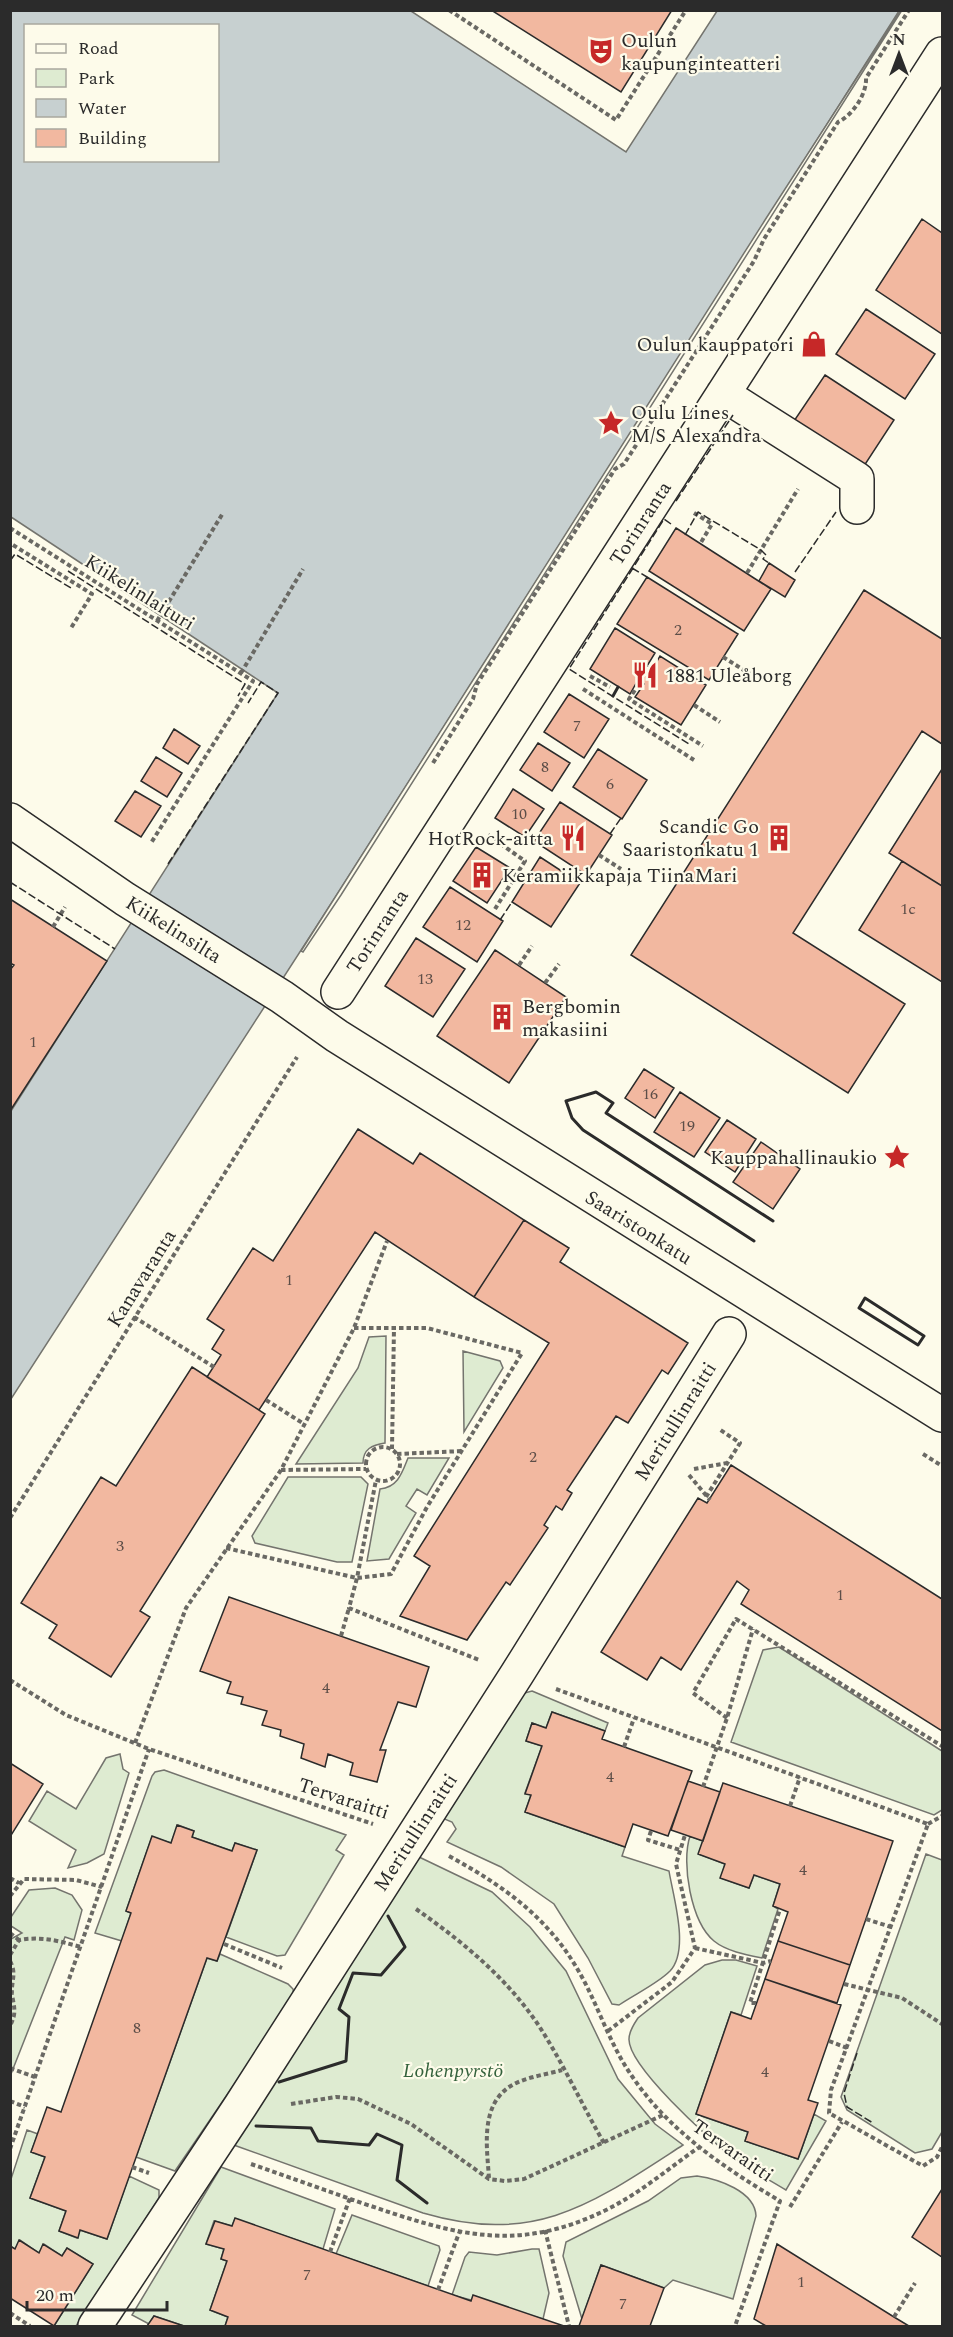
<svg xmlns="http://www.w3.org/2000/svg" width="953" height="2337" viewBox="0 0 953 2337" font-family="Spectral,serif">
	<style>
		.green { fill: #deebd1; stroke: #74746e; stroke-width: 1.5 }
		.water { fill: #c7d0d0; stroke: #74746e; stroke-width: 1.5; fill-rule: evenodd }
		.pier { fill: #fdfbea; stroke: #74746e; stroke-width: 1.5 }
		.building { fill: #f2b8a0; stroke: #2b2b2b; stroke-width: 1.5 }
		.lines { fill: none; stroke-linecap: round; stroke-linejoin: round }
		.minor-casing { stroke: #2b2b2b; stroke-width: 36 }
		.path { stroke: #6a6964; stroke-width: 4; stroke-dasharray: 4.5 3; stroke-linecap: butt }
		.minor { stroke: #fdfbea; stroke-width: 33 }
		.fence { stroke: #2b2b2b; stroke-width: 1.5; stroke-dasharray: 8 3; stroke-linecap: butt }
		.wall { stroke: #2b2b2b; stroke-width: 3 }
		.labels { text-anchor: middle; stroke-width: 4.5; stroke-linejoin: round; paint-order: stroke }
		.number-label { font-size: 16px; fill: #5d4e48 }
		.poi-label { font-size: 20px; fill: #2b2b2b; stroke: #fdfbea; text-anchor: start }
		.street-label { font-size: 20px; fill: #2b2b2b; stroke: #fdfbea }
		.park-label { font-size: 20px; font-style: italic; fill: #34623c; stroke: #fdfbea }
	</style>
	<rect width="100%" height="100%" fill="#fdfbea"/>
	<!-- green -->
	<path class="green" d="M386,1336l-1,107c-13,2 -22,6 -22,20l-67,1 62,-96 11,-31z
		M463,1351l37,10 3,7 -39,64z
		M408,1458h41l-22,37 -10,-6 -11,17 10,7 -27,46 -22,2 13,-72c18,-2 22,-16 28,-31z
		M288,1477h73l7,7 -16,78h-15l-82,-19 -3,-7z
		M779,1647l163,104v59l-8,5 -203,-73 32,-92z
		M532,1691l76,32 -3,8 -53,-19 -6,16 -14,-5 -6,18 16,5 -17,47 6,2 -6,17 100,35 -3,9 47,15c4,25 21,79 1,100 -13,13 -35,23 -51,34l-7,-1 -24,-46 -34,-54 -53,-37 -54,-25 9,-13 -4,-7 -10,-4 79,-124z
		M120,1754l3,15 6,4 -25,81 -17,9 -19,5 8,-18 -47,-29 18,-30 29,18 30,-51z
		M164,1770l182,65 -10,15 8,5 -59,100 -8,1 -51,-19 31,-87 -22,-7 -3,8 -40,-14 2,-6 -16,-6 -7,18 -19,-6 -26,74 5,2 -9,28 -27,-8 57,-157 3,-4z
		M690,1836l13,5 -4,13 26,10 -4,14 28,10 5,-13 26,9 -7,22 5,3 -16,49c-15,-3 -36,-7 -48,-17 -23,-19 -33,-78 -24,-105z
		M926,1854l16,6v272l-10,17 -17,4 -68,-43 -6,-13z
		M417,1856l75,36 38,35 36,44 52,108 37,45 28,21c-91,59 -147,101 -260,68l-192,-69z
		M55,1888l17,7 10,15 -8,30 -9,-3 -54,137v-135l11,-6 -11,-7v-9l18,-27z
		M220,1954l68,30 5,5 1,8 -119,174 -39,-14 71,-199 10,3z
		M722,1960h14l21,6 -16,49 -10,-3 -35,102 52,18 -3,9 53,18 16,-45 12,7 -40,69c-18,-11 -37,-21 -55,-34 -22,-17 -103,-90 -102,-117 0,-8 5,-15 9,-21l67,-53z
		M27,2130l11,4 -7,18 14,5 -15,41 36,13 -7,20 18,7 3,-8 27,9 22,-63 30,14v8l-83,128h-22l39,-62 -26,-16 -5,8 -18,-12 -5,9 -19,-13 -5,9 -4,-3v-67z
		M221,2167l114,42 -12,40 -88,-30 -3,7 -18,-5 -8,23 18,5 -3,10 6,2 -17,49 18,7 -3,9h-41l-30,-10 -5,8 -17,-9z
		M697,2176c21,3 58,15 59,40l-23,83 -60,-19 -9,8 -63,-23 -19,54 -19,-63 3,-14 82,-41 33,-23z
		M352,2215l87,31 1,4 -12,36 -92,-32z
		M532,2249h7l10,44 -6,26 -91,-24 13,-38 4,-5 28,3z"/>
	<!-- water -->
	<path class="water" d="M11,11h400l215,141 91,-141h182l-561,882 -327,506v-288l267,-418 -267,-176zM26,26h192v134h-192z"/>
	<!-- pier -->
	<path class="pier" d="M902,10l-561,885 -38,57 -2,-1 464,-731 135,-209z"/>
	<!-- building -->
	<path class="building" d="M491,10h181l-51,82z
		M922,219l20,14v101l-66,-44z
		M866,309l69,45 -30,45 -69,-45z
		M825,375l69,45 -30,46 -70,-45z
		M676,528l95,61 -27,42 -95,-60z
		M769,563l26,17 -10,17 -26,-16z
		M647,577l91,57 -29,46 -92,-56z
		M864,590l78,49v105l-20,-13 -129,202 112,71 -57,89 -217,-138z
		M615,628l40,25 -8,13 5,4 8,-14 46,29 -25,40 -46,-28 9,-13 -6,-4 -8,14 -40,-25z
		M569,694l40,25 -25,39 -40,-26z
		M174,729l26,17 -12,18 -25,-16z
		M538,743l32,20 -18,28 -32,-21z
		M598,749l49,31 -25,39 -49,-32z
		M156,757l26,16 -15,24 -26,-16z
		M942,769v117l-53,-33z
		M513,789l31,20 -19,28 -30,-19z
		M135,791l26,15 -20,31 -26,-16z
		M560,802l52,33 -26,40 -52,-34z
		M476,847l34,21 -23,35 -34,-22z
		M540,857l40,26 -29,44 -39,-25z
		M902,861l40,25v96l-83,-52z
		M450,887l53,34 -26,41 -54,-35z
		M10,899l97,62 -97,150v-141l4,-5 -4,-2z
		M416,938l49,31 -32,48 -48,-31z
		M495,950l71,47 -57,86 -72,-47z
		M644,1069l30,19 -19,30 -30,-20z
		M680,1092l40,26 -26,39 -40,-25z
		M727,1120l29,19 -21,33 -30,-20z
		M358,1129l55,35 7,-11 104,67 -50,77 -99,-65 -116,178 -52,-33 14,-22 -9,-6 12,-19 -17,-11 46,-71 20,13z
		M761,1142l39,27 -27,40 -40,-27z
		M524,1220l45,28 -9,14 128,81 -20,31 -6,-4 -34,53 -12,-7 -49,74 5,3 -10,17 -6,-4 -12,19 4,3 -38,57 -4,-3 -39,58 -67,-24 30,-50 -16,-10 135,-213 -75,-46z
		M192,1367l73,47 -125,197 10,6 -39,60 -62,-39 8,-13 -36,-22 80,-126 15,9z
		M731,1465l211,134v132l-201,-127 8,-14 -12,-9 -56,89 -20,-13 -14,23 -46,-28 97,-154 9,5z
		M229,1597l200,70 -13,40 -18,-5 -18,48h6l-9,32 -27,-7 3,-12 -25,-9 -3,13 -24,-9 3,-14 -24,-8 1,-6 -19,-5 5,-14 -26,-7 2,-7 -16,-4 4,-11 -31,-11z
		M552,1712l53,19 -3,8 90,32 -24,65 -35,-12 -8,23 -100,-35 6,-17 -6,-1 17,-48 -16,-5 6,-18 14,5z
		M10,1763l33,21 -33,53z
		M688,1781l32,11 -17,49 -32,-11z
		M723,1783l170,58 -43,124 -72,-24 10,-29 -15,-6 7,-22 -26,-9 -5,13 -29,-10 5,-14 -27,-10z
		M177,1825l17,6 -2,6 40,14 3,-8 22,7 -40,111 -10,-3 -100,281 -27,-9 -2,8 -19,-7 7,-20 -36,-13 15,-41 -14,-5 16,-45 14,5 70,-199 -5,-2 26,-75 19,7z
		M778,1941l72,24 -13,38 -72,-24z
		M765,1979l76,26 -33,95 10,3 -20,56 -53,-18 3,-9 -52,-18 35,-102 20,7z
		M942,2189v68l-30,-20z
		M235,2218l236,83 2,-6 91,31h-339l3,-9 -18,-7 17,-49 -6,-2 3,-10 -18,-5 9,-23 17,5z
		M19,2240l20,13 4,-9 19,12 5,-8 26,16 -39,62 -44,-28v-52l5,3z
		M777,2244l117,73 15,9h-143l-12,-7z
		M601,2265l63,23 -14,38h-71z
		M154,2316l30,10h-37z"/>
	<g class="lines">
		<!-- minor casing -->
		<g class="minor-casing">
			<path id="minor" d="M723,394l134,85v28
				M10,820l115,79 157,98 55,39 605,379
				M338,992l604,-938
				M95,2326l146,-221 276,-431 212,-340"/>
		</g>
		<!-- path -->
		<path class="path" d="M449,10l167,110 70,-110
			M694,513l18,11 -12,20
			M10,528l243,153 -102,162
			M13,545l79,49 -21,34
			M747,573l51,-84
			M157,621l66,-108
			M723,657l27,17
			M241,673l62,-104
			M590,676l20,11
			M639,684l-10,15 74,47
			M583,689l111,71
			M694,705l26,17
			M433,763l40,-64 4,-15 138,-215 9,-5 130,-203 10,-22 74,-117c14,-6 29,-28 28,-44l43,-68
			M488,835l37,26 -30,48
			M599,855l22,14
			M53,927l12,-20
			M519,965l13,-19
			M545,983l14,-19
			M134,1317l80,50
			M354,1328h73l95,25 -95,154 -36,67 -34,4 19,-98
			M266,1400l38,24
			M366 1464a17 17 0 1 1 34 0a17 17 0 1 1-34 0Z
			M392,1449l2,-122
			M397,1454l66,-3
			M923,1454l19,12
			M694,1469l33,-6
			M281,1470l85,-1
			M689,1475l21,25
			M706,1497l34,-54 -21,-14
			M10,1518l287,-461
			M226,1548l131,30 -8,30 130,52
			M341,1636l8,-28
			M10,1680l56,35 83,34 224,75
			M556,1689l372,135 -97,266 -2,23 94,53 14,-9 5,-10
			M727,1718l-34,-25 43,-74 206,127
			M135,1743l51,-135 95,-138 73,-142 33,-87
			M624,1747l10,-29
			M703,1787l24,-69 26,-89
			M790,1806l10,-29
			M928,1824l14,-8
			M651,1831l-3,9 32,10
			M449,1856c51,28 95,58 126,109 20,32 31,70 51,102 37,60 95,99 154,134l-45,125
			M10,1878l9,5
			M10,1896l14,-17 52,1 26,7
			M416,1909c47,33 91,69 123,117 24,37 43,79 65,117
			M866,1919l25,8
			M10,1933l9,7
			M224,1944l58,24
			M695,1948l68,15 8,-2
			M10,1955l9,-15c23,-4 40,1 62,7
			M10,1961c7,13 1,20 2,33 2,14 5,18 -2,32
			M844,1984l58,14 40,26
			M756,2003h-6l30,-94
			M608,2031l64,-49 23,-34 -19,-84 9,-29
			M829,2041l18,7
			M10,2068l25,9
			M10,2101l15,6
			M291,2104l45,-7 22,2 53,25 78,55 16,2 19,-2 139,-64
			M10,2149l139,-400
			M251,2164c37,13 74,26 111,39 91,31 154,52 246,6 32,-16 61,-41 90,-61
			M132,2167l17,6
			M489,2178c-2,-30 -9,-71 20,-91 15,-10 36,-12 53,-17
			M790,2207l52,-85
			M545,2230l24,96
			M330,2252l20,-54
			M438,2290l21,-57
			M10,2313l20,13
			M894,2317l21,-34"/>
		<!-- minor -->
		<use href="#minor" class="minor"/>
		<!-- fence -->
		<path class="fence" d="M676,501l57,-86
			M671,524l-7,-5 -95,150 120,75
			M685,535l13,-23 63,38 5,5 -3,4 6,4
			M10,561l5,-7 56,34
			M632,568l15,9
			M68,571l177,113 -7,12
			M795,572l41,-60
			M610,834l11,-16
			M168,864l110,-171 -17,-11 -13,21
			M10,882l105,67
			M500,920l12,-18
			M857,2053l-13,40 3,14 26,16"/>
		<!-- wall -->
		<path class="wall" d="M613,696l5,-9
			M754,1241l-171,-111 -11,-12 -6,-17 30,-9 17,11 -7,10 167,108
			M865,1298l59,38 -6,9 -59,-37z
			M279,2082l67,-21 3,-44 -10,-8 14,-36 28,2 24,-28 -17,-31
			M256,2126l55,2 7,13 51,4 8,-11 25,11 -5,35 30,23"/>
	</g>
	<!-- icons -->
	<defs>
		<g id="theatre-bare" transform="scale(2.07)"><path d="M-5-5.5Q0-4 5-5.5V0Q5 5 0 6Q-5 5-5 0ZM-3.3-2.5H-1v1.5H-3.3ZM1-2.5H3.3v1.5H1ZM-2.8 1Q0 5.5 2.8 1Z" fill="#c62828" stroke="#fdfbea" stroke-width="2.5" paint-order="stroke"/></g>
		<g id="shop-bare" transform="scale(2.07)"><path d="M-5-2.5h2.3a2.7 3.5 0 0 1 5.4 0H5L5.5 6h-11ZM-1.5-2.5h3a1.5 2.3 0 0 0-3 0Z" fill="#c62828" stroke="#fdfbea" stroke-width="2.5" paint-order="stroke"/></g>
		<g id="sight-bare" transform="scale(2.07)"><path d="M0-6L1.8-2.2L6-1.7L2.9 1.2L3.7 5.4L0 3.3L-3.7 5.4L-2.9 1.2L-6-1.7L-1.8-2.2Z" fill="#c62828" stroke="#fdfbea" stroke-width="2.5" paint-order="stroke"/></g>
		<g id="restaurant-bare" transform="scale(2.07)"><path d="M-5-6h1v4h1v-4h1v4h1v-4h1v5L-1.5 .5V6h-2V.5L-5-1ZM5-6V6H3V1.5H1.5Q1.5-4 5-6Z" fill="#c62828" stroke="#fdfbea" stroke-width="2.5" paint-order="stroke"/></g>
		<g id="building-bare" transform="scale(2.07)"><path d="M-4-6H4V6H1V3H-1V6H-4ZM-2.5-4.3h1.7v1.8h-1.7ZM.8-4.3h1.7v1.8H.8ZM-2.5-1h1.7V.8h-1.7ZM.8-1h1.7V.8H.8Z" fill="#c62828" stroke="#fdfbea" stroke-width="2.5" paint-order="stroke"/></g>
	</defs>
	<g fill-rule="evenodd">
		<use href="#theatre-bare" x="601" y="51"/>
		<use href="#shop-bare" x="814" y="344"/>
		<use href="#sight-bare" x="611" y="423"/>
		<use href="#restaurant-bare" x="645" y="675"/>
		<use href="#restaurant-bare" x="573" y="838"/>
		<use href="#building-bare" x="779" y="838"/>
		<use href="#building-bare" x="482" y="875"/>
		<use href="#building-bare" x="502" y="1017"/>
		<use href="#sight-bare" x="897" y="1157"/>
	</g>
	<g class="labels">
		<!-- number labels -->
		<g class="number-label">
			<text x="678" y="635">2</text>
			<text x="577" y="731">7</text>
			<text x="545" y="772">8</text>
			<text x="610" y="789">6</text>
			<text x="519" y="819">10</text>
			<text x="908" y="914">1c</text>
			<text x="463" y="930">12</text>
			<text x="425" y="984">13</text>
			<text x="33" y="1047">1</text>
			<text x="650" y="1099">16</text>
			<text x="687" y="1131">19</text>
			<text x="289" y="1285">1</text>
			<text x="533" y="1462">2</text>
			<text x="120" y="1551">3</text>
			<text x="840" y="1600">1</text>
			<text x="326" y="1693">4</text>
			<text x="610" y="1782">4</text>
			<text x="803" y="1875">4</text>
			<text x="137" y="2033">8</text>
			<text x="765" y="2077">4</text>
			<text x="307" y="2280">7</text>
			<text x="801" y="2287">1</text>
			<text x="623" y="2309">7</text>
		</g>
		<!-- poi labels -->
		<g class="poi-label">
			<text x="621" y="47">Oulun<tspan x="621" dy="23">kaupunginteatteri</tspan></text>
			<text x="794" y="351" text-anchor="end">Oulun kauppatori</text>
			<text x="631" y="419">Oulu Lines<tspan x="631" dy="23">M/S Alexandra</tspan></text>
			<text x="665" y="682">1881 Uleåborg</text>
			<text x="759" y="833" text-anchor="end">Scandic Go<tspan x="759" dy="23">Saaristonkatu 1</tspan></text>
			<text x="553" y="845" text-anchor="end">HotRock-aitta</text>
			<text x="502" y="882">Keramiikkapaja TiinaMari</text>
			<text x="522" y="1013">Bergbomin<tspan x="522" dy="23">makasiini</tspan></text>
			<text x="877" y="1164" text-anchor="end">Kauppahallinaukio</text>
		</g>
		<!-- street labels -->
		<g class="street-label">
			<text transform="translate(640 523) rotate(-57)" y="7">Torinranta</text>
			<text transform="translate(140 592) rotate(32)" y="7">Kiikelinlaituri</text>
			<text transform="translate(174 929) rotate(32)" y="7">Kiikelinsilta</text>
			<text transform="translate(377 931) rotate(-57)" y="7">Torinranta</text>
			<text transform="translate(639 1227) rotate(32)" y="7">Saaristonkatu</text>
			<text transform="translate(141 1278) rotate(-58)" y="7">Kanavaranta</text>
			<text transform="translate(675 1421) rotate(-58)" y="7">Meritullinraitti</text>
			<text transform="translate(344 1798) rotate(18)" y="7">Tervaraitti</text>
			<text transform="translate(415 1832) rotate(-57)" y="7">Meritullinraitti</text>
			<text transform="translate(733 2150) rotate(35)" y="7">Tervaraitti</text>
		</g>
		<!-- park labels -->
		<g class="park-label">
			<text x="453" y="2077">Lohenpyrstö</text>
		</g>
	</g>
	<!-- border -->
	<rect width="953" height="2337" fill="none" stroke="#2b2b2b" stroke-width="24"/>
	<!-- legend -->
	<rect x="24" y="24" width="195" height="138" fill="#fdfbea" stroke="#a9a89e" stroke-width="1.5"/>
	<rect x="36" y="44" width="30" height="9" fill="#fdfbea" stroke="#a9a89e" stroke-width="1.5"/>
	<text x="78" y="54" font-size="18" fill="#2b2b2b">Road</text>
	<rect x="36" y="69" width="30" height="18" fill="#deebd1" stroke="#a9a89e" stroke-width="1.5"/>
	<text x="78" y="84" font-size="18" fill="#2b2b2b">Park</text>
	<rect x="36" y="99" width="30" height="18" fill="#c7d0d0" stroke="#a9a89e" stroke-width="1.5"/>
	<text x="78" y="114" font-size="18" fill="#2b2b2b">Water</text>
	<rect x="36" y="129" width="30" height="18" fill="#f2b8a0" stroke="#a9a89e" stroke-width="1.5"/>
	<text x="78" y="144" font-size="18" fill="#2b2b2b">Building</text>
	<!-- north arrow -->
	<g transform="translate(899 54)" stroke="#fdfbea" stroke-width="4.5" paint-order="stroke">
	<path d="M0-4.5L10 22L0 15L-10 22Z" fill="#2b2b2b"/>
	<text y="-9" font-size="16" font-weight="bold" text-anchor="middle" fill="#2b2b2b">N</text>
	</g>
	<!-- scale -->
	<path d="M27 2301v9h140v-9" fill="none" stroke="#2b2b2b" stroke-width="3"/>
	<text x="36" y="2301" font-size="18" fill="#2b2b2b" stroke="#fdfbea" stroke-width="4.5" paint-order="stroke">20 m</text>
</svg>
